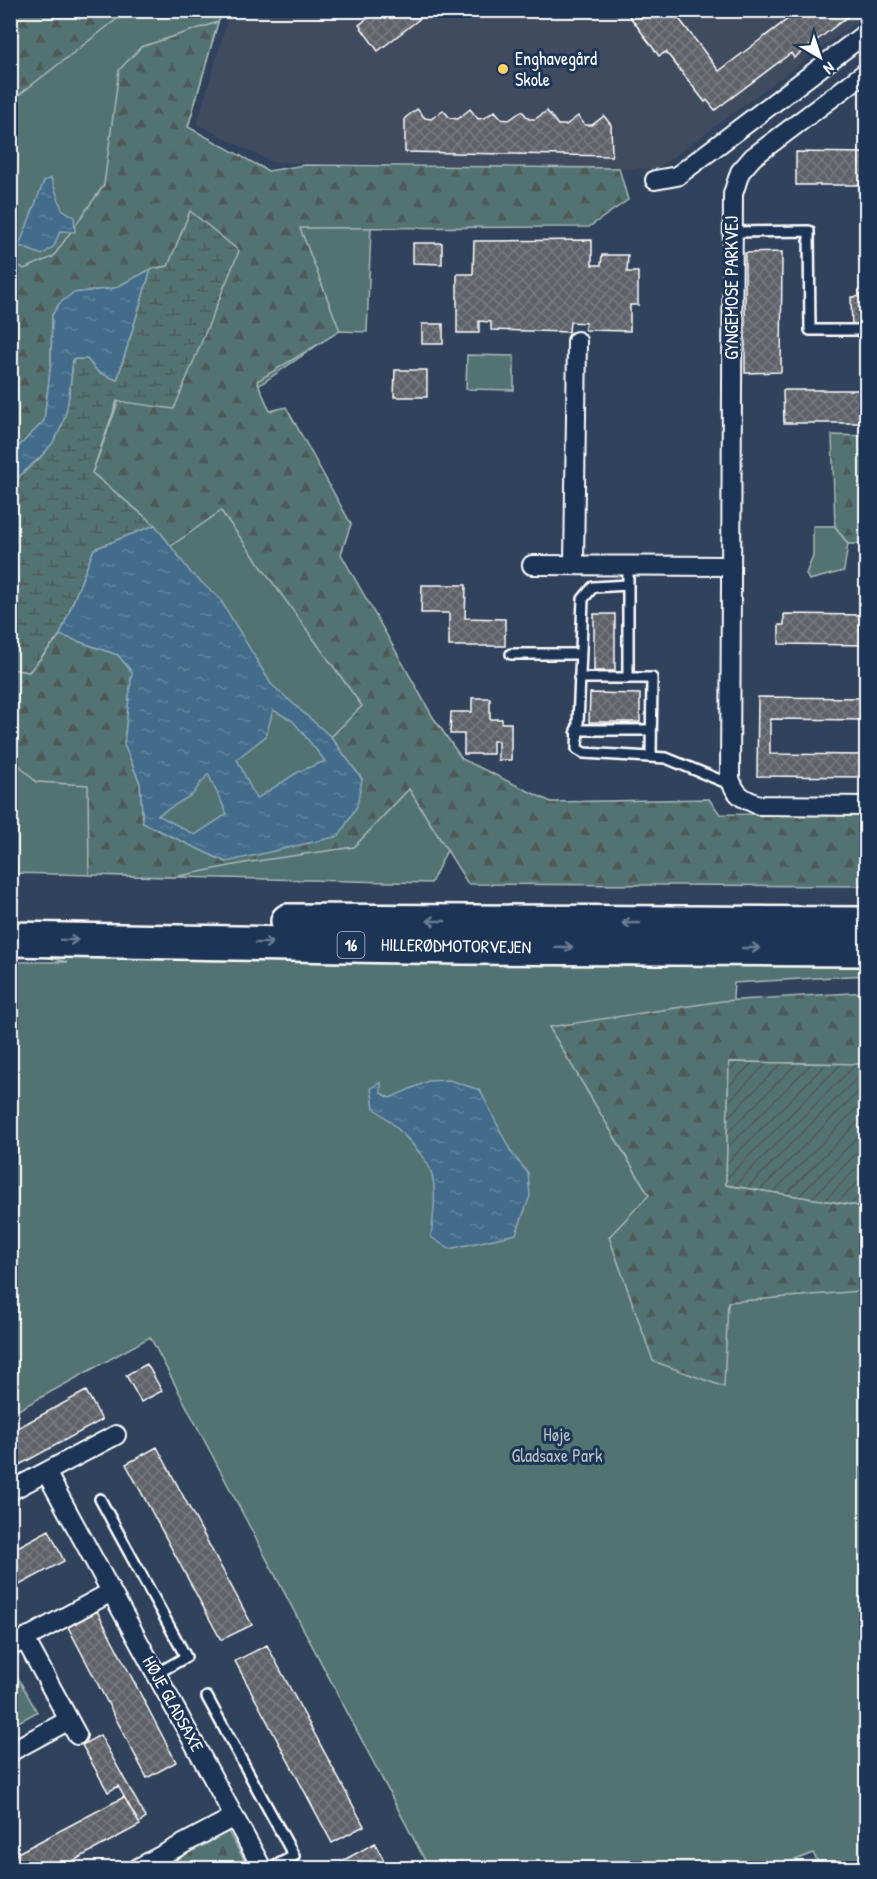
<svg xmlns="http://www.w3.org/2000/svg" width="877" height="1879" viewBox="0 0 877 1879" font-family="'Patrick Hand',sans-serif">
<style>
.built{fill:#3f4c60}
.green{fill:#527372;stroke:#a8b9b8;stroke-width:1.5}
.forest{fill:url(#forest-firs);stroke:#a8b9b8;stroke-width:1.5}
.wetland{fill:url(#wetland-marsh);stroke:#a8b9b8;stroke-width:1.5}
.garden{fill:url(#garden-furrows);stroke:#a8b9b8;stroke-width:1.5}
.water{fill:url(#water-ripples);stroke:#8ea7b9;stroke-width:1.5;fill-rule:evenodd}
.building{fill:url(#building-cross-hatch);stroke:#fff;stroke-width:1.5}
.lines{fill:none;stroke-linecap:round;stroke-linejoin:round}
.lane-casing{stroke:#fff;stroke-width:14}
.street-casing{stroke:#fff;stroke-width:22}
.highway-casing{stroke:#fff;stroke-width:38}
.lane{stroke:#1d3557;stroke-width:9}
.street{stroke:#1d3557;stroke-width:18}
.highway{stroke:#1d3557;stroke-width:33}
.oneway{stroke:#6c7c92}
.poi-dot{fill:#ffd166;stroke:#1d3557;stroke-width:2}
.labels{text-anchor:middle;stroke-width:6;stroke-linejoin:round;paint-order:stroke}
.shield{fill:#1d3557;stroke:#bbc2cd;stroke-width:1.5}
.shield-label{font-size:16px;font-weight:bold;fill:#fff}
.poi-label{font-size:18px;fill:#fff;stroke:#1d3557;text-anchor:start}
.street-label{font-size:18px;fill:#fff;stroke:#1d3557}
.park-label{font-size:18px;fill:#b1c0c0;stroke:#1d3557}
</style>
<defs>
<pattern id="forest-firs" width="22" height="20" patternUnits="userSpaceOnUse" patternTransform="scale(1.5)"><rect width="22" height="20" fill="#527372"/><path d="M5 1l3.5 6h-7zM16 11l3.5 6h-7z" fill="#4e5a59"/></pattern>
<pattern id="wetland-marsh" width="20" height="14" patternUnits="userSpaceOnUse" patternTransform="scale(1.5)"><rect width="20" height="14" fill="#527372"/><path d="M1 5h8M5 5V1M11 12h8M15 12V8" fill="none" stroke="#4e5a59"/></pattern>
<pattern id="garden-furrows" width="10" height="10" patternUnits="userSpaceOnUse" patternTransform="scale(1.5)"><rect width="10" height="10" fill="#527372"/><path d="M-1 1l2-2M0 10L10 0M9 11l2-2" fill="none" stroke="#4e5a59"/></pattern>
<pattern id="water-ripples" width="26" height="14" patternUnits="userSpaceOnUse" patternTransform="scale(1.5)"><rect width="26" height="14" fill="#436c8a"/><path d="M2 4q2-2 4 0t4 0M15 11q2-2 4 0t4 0" fill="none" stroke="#5f829c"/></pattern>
<pattern id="building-cross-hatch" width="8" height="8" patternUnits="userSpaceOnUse" patternTransform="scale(1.5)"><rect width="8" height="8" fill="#5f6269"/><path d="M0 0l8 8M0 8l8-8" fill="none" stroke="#777a80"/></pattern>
</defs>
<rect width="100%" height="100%" fill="#31425c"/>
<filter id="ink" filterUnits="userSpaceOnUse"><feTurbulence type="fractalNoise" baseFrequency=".0167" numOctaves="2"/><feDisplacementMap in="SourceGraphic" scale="12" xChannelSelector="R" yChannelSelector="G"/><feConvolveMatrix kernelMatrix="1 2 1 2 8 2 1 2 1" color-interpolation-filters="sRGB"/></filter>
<g filter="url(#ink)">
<path class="built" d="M230,11H866V15L657,169L272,162L197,124Z"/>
<path class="green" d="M11,11H225L218,22L188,127L268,171L441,167L371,228L367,332L338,331L251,391L381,734L451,842L431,883L11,873Z
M467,355L514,356V390L466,389Z
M813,526H835L848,544L844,571L809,580L806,574L813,556Z
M42,956L866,959V975L734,983L729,1062L726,1185L866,1207V1868H821L813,1853L775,1868H429L150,1337L11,1414V962H67Z
M13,1669L37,1712L11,1726L10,1670Z"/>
<path class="forest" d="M11,10L68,11L79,19L86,11H138L121,16L11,101Z
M218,22L188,127L268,171L304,165L619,168L628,200L589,227L300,228L340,331L257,381L270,411L286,407L351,524L341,554L433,717L462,759L551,802L709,799L720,814L866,815V886L468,884L409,789L354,847L250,862L174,877L89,875L88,785L36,782L11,757V669L29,672L60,635L118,655L132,672L124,744L140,783L143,823L226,862L362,779L331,737L362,706L221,511L171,546L155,525L92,473L168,267L151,269L115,288L73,293L52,315L51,363L44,421L11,454L10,259L24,269L53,257L104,185L119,70L141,47Z
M832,435L866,436V544H848L835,526Z
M866,992V1064L729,1062L726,1185L866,1207V1293L860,1291L728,1302L724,1387L653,1361L609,1237L649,1195L549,1027L722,1001Z
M226,1828L249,1868H149Z"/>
<path class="wetland" d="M190,211L239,251L174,409L117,401L92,473L155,525L94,549L60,635L29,672L11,669L10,487C20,472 35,465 46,451C68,425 70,391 73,359H87L98,372L117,380L151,269L168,266Z"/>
<path class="garden" d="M729,1062L866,1064V1207L726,1185Z"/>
<path class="water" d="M51,178L62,209L74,217L75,232L60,231L54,246L42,255L19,246L44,181Z
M151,269L117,380L98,372L87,359H73C69,392 70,425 46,451C35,464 20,472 11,487V454L44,421L51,363L52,315L59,304L73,293L115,288Z
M155,525L191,573L220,599L271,684L331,737L362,779L357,806L339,836L226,862L143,823L140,783L124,744L132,672L118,655L60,635L94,549ZM273,710L293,721L325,761L298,772L256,799L237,759L266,736ZM208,774L227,814L195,835L158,815L192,795Z
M449,1080L480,1090L511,1152L528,1173L530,1196L516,1234L449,1249L431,1237C433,1217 437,1195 432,1175C428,1156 390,1120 374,1108L371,1088L381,1082V1093L390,1098L428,1081Z"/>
<path class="building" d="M378,10H431L378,51L359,25Z
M625,10H684L677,16L719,71L793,15L790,10H802L805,14L809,10H856L794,58L791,53L715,110L707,100L705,102L666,52L659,56Z
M417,109L425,118L431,119L443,110L450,118L458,119L470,109L478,119L484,118L495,111L502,119L509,120L522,111L529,119H535L547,111L558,125H566L578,116L585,125H592L604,116L611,125L612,156L405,152V118Z
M796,152L866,153V185H796Z
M592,240V265H601L602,255H628L627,272H638V305H630V331L585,330L586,323L570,322L569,332L491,330V322L479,321V333H457V274H473L474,241Z
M413,243H442V264L413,263Z
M782,252L781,372L745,373V253Z
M866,296V327L852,328L851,297Z
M422,324H443V344H422Z
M395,370H427V397H394Z
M783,390H866V423H784Z
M422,585H466L465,618L505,619V646H449V613H421Z
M594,614H615V671H594Z
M784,614L866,615V645L779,644V625H784Z
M590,693L640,694V722H589Z
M758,697L866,698V720L770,719V754L866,755V777L757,776Z
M472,698H490V719H502V723H511V760H498V741H493V754H464V734H450L451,712H472Z
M147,1364L162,1391L141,1402L126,1375Z
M86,1391L102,1420L10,1470V1432Z
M157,1447L252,1625L221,1640L126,1464Z
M49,1530L64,1561L10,1590V1551Z
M97,1611L176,1762L147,1778L68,1627Z
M267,1645L364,1826L332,1843L235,1661Z
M100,1735L146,1818L139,1823L118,1786L108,1792L82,1745Z
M124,1797L140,1825L60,1868H10V1857Z
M375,1843L388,1868H346L342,1861Z"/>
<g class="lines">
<defs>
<path id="lane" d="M733,232L809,231L810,330H866
M628,565V678
M628,585L593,587L583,599L577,749L584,753L666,758L732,785
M511,654H580
M579,678H652L651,755
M576,730H651
M100,1499L186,1657L156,1674
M207,1697L294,1856L271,1868"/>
<path id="street" d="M866,72L753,157L740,172L733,194L730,778C735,795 743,799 759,805L866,806
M655,180L677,176L866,33
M574,564L577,341
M532,565L730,566
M46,1472L262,1868
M10,1491L116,1435
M25,1639L77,1735
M10,1647L111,1592
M10,1752L69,1720
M138,1868L234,1817"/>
<path id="highway" d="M288,921L866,924
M10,939L462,947L866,949"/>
</defs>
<use href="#lane" class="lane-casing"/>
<use href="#street" class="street-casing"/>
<use href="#highway" class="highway-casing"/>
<use href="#lane" class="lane"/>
<use href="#street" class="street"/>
<use href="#highway" class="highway"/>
</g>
<defs><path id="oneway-shaft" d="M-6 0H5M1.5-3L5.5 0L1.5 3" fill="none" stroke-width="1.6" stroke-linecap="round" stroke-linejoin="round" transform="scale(1.5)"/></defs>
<g class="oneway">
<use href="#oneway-shaft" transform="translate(436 921) rotate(-180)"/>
<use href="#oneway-shaft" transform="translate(631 923) rotate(-180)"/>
<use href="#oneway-shaft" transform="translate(69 940) rotate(1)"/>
<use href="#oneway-shaft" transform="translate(264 943) rotate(1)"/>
<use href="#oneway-shaft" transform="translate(564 947)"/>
<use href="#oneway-shaft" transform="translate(751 948)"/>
</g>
</g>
<circle class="poi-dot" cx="503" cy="69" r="6"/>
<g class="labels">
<rect class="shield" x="337.5" y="932" width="27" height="26" rx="4.5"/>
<g class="shield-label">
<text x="351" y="951">16</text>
</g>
<g class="poi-label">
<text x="515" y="65">Enghavegård<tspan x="515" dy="21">Skole</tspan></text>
</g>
<g class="street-label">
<text transform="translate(732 288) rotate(-90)" y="6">GYNGEMOSE PARKVEJ</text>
<text transform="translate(456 946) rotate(1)" y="6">HILLERØDMOTORVEJEN</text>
<text transform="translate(173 1704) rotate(61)" y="6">HØJE GLADSAXE</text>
</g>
<g class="park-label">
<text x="557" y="1441">Høje<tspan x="557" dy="21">Gladsaxe Park</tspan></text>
</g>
</g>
<rect width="877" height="1879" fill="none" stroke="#1d3557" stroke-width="36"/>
<rect x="18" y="18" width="841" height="1843" fill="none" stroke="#fff" stroke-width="2" filter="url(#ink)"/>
<g transform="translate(820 57) rotate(141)" stroke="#1d3557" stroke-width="4.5" paint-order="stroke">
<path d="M0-4.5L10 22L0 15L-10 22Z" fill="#ffffff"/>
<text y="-9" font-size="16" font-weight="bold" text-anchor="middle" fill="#ffffff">N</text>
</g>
</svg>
